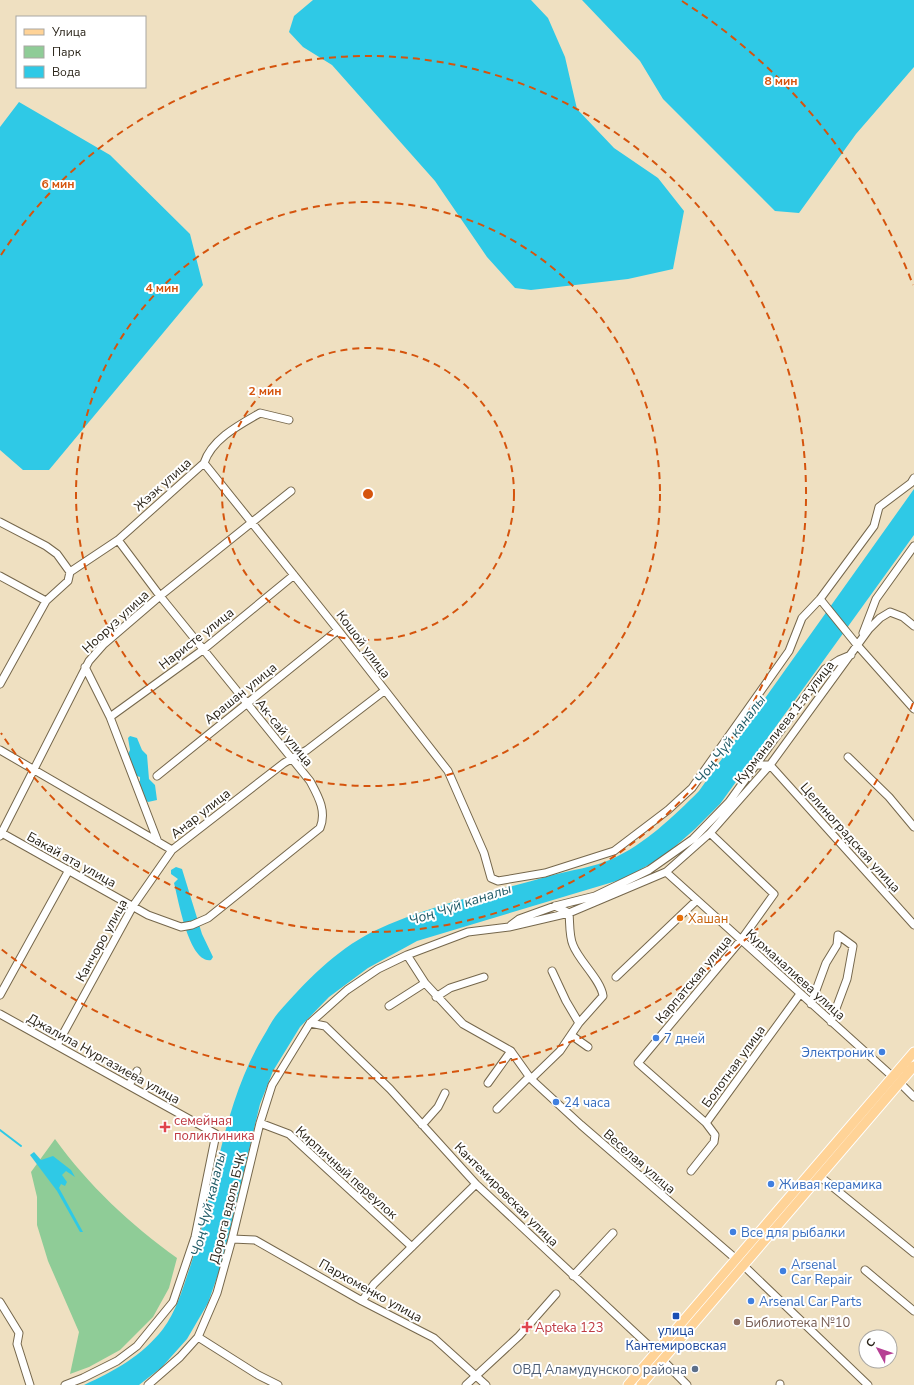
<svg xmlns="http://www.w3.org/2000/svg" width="914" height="1385" viewBox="0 0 914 1385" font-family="'Nunito Sans',sans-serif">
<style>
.green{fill:#8fcc97}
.water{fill:#2fc9e6}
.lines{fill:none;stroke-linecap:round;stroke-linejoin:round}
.stream{stroke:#2fc9e6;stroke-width:2}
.minor-casing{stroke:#75674c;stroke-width:9}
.major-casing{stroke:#fff;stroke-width:11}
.minor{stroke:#fff;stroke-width:7}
.major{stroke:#ffd397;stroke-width:9}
.ring{fill:none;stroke:#d5540d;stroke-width:2;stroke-dasharray:7 5}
.food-dot{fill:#e8710a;stroke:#fff;stroke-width:1.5}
.shop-dot{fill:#3f7fe0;stroke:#fff;stroke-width:1.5}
.health-dot{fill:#e0444e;stroke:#fff;stroke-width:1.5}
.transit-dot{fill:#1a4fb4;stroke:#fff;stroke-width:1.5}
.education-dot{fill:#8d6e63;stroke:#fff;stroke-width:1.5}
.service-dot{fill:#5c6f8a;stroke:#fff;stroke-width:1.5}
.labels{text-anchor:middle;stroke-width:4;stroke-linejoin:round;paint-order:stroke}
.street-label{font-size:13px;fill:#292318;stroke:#fff}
.food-label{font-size:13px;fill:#c56008;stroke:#fff;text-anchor:start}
.shop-label{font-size:13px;fill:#366cbe;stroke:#fff;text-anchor:start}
.health-label{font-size:13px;fill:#be3a42;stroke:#fff;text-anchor:start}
.education-label{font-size:13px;fill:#785e54;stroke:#fff;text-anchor:start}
.transit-label{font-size:13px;fill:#164399;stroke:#fff}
.service-label{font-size:13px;fill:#4e5e75;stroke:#fff;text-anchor:end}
.water-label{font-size:14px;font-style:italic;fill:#215c68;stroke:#fff}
.centre{fill:#d5540d;stroke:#fff;stroke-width:2}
.ring-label{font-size:12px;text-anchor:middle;font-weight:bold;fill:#d5540d;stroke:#fff;stroke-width:4;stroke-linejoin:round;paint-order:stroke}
</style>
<rect width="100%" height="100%" fill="#efe0c1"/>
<path class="green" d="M55,1139C88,1185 131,1225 177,1258L169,1288L153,1317L120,1350L89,1367L70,1374L79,1332L48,1261L37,1225V1197L31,1172Z"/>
<path class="water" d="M313,0H531L548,18L565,57L577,109L614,148L658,178L684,211L673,269L628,279L531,290L515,288L487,257L435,181L332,65L303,47L289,32L294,16Z
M582,0H914V67L856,134L799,213L775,211L663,99L640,61Z
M19,102L110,155L190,234L203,285L49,470H23L0,450V127Z
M914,489V535L720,804L695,829L663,857L623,879L417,941L368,968L329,997L300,1027L273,1071L260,1104L222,1263L208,1303L187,1339L162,1367L139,1385H84C114,1371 142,1356 163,1329C176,1311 182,1291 189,1270C216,1193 221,1107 263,1037C268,1029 272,1020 278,1013C305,982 335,951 372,932C429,905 493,892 553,875C572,870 594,867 612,859C645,844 673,817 699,791Z
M130,736L137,738L142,750L147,755L149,779L155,785L157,800L148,802L142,797L136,782L140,781V777L134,775L127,756L130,750L128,738Z
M176,867L182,869L202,934L213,957L211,960C189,964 178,898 174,883L178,879L171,874V870Z
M34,1152L41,1160L53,1156L71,1170L75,1177L66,1171L62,1175L67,1182L65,1186L61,1184L59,1188L83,1232H80L57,1191L30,1155Z"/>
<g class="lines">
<path class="stream" d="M0,1130L21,1146"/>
<defs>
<path id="minor" d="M204,463L338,630L448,771L484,853L491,878L498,881L545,873L614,851L668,810L692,788L789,651L802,618L820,599L874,526L879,507L911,483L914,478
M0,522L46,546L57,554L70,572
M0,576L46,601
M820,599L858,646L914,709
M863,633L876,599L914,546
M85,667L110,717L158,842
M0,684L46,601L68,581L70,572L118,540L204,463C212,439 239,425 260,413L289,420
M110,717L204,649L294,575
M0,750L172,850
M848,757L889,797L914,827
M755,765H770L914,925
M157,776L338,630
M0,832L148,915L181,927L192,925L208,918L320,828C327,811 318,796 310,781L160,596L118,540
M0,836L89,661L104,644L160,596L291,491
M666,872L893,1077
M511,925L519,919L555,906L595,896L649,870L693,839L729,802L825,669L839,660L851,655
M407,955L425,983L463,1024L511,1051L531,1079L581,1125L736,1259
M552,971L566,1001L579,1023
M616,977L697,900
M0,995L69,870
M436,997L450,988L484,977
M811,1004L826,963L837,945L838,935L853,946L847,979L831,1022
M389,1006L425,983
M0,1014L216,1134L195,1237L173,1302L137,1346L117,1361L83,1378L65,1385
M310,1023L325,1026L390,1089L476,1184L646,1343L687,1385
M571,1035L588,1047
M57,1045L133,906L172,850L284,763L307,750L384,691
M531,1079L560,1051L579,1023L603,996C601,980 579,961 573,945C569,936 570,923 569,913L555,906
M899,1082L914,1097
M488,1083L511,1051
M129,1085L137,1071
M497,1109L529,1077
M260,1123L289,1134L412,1247
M706,1123L638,1063L741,940L774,894L710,833
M422,1125L438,1107L445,1093
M812,1170L914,1253
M691,1171L714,1142L715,1135L706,1123L800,994
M232,1239L255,1240L362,1301L434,1338L486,1385
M743,1265L868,1385
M865,1270L914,1311
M573,1276L613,1233
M362,1301L374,1284L476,1184
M0,1302L19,1333L17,1344L30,1385
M198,1337L258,1375L278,1385
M780,1384V1385
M148,1385L180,1357L198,1337L217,1293L232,1239L260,1123L272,1085L310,1023L347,990L378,969L407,955L468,932L509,927L569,913L666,872L710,833L770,765L869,629L880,618L890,612L903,617L914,626
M466,1385L519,1336L556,1294"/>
<path id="major" d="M628,1385L914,1052
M641,1385L914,1066"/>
</defs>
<use href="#minor" class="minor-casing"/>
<use href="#major" class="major-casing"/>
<use href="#minor" class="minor"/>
<use href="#major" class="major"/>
</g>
<g class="ring">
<circle cx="368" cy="494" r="146"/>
<circle cx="368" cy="494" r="292"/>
<path d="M1 255A438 438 0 1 1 1 733"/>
<path d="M913 703A584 584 0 0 1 0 948M682 1A584 584 0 0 1 913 285"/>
</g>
<circle class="food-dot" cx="680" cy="918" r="4"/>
<g class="shop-dot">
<circle cx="656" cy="1038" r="4"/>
<circle cx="882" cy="1052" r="4"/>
<circle cx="556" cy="1102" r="4"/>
<circle cx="771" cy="1184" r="4"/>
<circle cx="733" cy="1232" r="4"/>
<circle cx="783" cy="1271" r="4"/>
<circle cx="751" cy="1301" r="4"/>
</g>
<g class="health-dot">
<path d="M163 1121h4v4h4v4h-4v4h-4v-4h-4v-4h4z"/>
<path d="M525 1321h4v4h4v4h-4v4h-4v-4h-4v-4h4z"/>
</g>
<rect class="transit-dot" x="672" y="1312" width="8" height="8" rx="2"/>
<circle class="education-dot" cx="737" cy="1322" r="4"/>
<circle class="service-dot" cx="695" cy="1369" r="4"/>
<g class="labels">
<g class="street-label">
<text transform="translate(162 484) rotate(-42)" y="5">Жээк улица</text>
<text transform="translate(115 621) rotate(-43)" y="5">Нооруз улица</text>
<text transform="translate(196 638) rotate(-38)" y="5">Наристе улица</text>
<text transform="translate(364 644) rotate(53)" y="5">Кошой улица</text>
<text transform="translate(240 693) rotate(-39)" y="5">Арашан улица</text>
<text transform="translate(784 722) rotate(-52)" y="5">Курманалиева 1-я улица</text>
<text transform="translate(285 732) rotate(51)" y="5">Ак-сай улица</text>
<text transform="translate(200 813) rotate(-38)" y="5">Анар улица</text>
<text transform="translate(851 837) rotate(48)" y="5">Целиноградская улица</text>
<text transform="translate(72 859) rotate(29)" y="5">Бакай ата улица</text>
<text transform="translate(101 940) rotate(-61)" y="5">Канчоро улица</text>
<text transform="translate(796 974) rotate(42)" y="5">Курманалиева улица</text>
<text transform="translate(693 979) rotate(-50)" y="5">Карпатская улица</text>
<text transform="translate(104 1058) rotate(29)" y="5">Джалила Нургазиева улица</text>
<text transform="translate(733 1066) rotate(-54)" y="5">Болотная улица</text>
<text transform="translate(640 1161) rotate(41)" y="5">Веселая улица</text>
<text transform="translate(347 1172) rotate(42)" y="5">Кирпичный переулок</text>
<text transform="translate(507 1194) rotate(45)" y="5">Кантемировская улица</text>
<text transform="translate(227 1208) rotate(-76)" y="5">Дорога вдоль БЧК</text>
<text transform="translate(371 1290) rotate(29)" y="5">Пархоменко улица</text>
</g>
<g class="food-label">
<text x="688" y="923">Хашан</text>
</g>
<g class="shop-label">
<text x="664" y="1043">7 дней</text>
<text x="874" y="1057" text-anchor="end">Электроник</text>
<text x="564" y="1107">24 часа</text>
<text x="779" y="1189">Живая керамика</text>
<text x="741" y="1237">Все для рыбалки</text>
<text x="791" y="1269">Arsenal<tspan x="791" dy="15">Car Repair</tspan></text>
<text x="759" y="1306">Arsenal Car Parts</text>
</g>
<g class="health-label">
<text x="174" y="1125">семейная<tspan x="174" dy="15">поликлиника</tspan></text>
<text x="535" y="1332">Apteka 123</text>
</g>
<g class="education-label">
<text x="745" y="1327">Библиотека №10</text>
</g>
<g class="transit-label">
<text x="676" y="1335">улица<tspan x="676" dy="15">Кантемировская</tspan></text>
</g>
<g class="service-label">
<text x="687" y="1374">ОВД Аламудунского района</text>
</g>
<g class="water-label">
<text transform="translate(730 739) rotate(-53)" y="5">Чоң Чүй каналы</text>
<text transform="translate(460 904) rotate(-18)" y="5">Чоң Чүй каналы</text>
<text transform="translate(208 1204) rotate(-76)" y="5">Чоң Чүй каналы</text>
</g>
</g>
<circle cx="368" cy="494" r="6" class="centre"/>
<g class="ring-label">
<text x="781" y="85">8 мин</text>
<text x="58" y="188">6 мин</text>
<text x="162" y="292">4 мин</text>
<text x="265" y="395">2 мин</text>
</g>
<rect x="16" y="16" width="130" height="72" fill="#ffffff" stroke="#a9a7a3"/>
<rect x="24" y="29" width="20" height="6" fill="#ffd397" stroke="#a9a7a3"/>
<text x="52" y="36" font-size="12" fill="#292318">Улица</text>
<rect x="24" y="46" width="20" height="12" fill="#8fcc97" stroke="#a9a7a3"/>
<text x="52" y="56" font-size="12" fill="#292318">Парк</text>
<rect x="24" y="66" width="20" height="12" fill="#2fc9e6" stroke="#a9a7a3"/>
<text x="52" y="76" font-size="12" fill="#292318">Вода</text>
<g transform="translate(878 1349) rotate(310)"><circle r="19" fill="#ffffff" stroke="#a9a7a3"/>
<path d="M0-3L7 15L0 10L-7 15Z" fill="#b63f94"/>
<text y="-6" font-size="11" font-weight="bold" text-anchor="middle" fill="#292318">С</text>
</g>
</svg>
